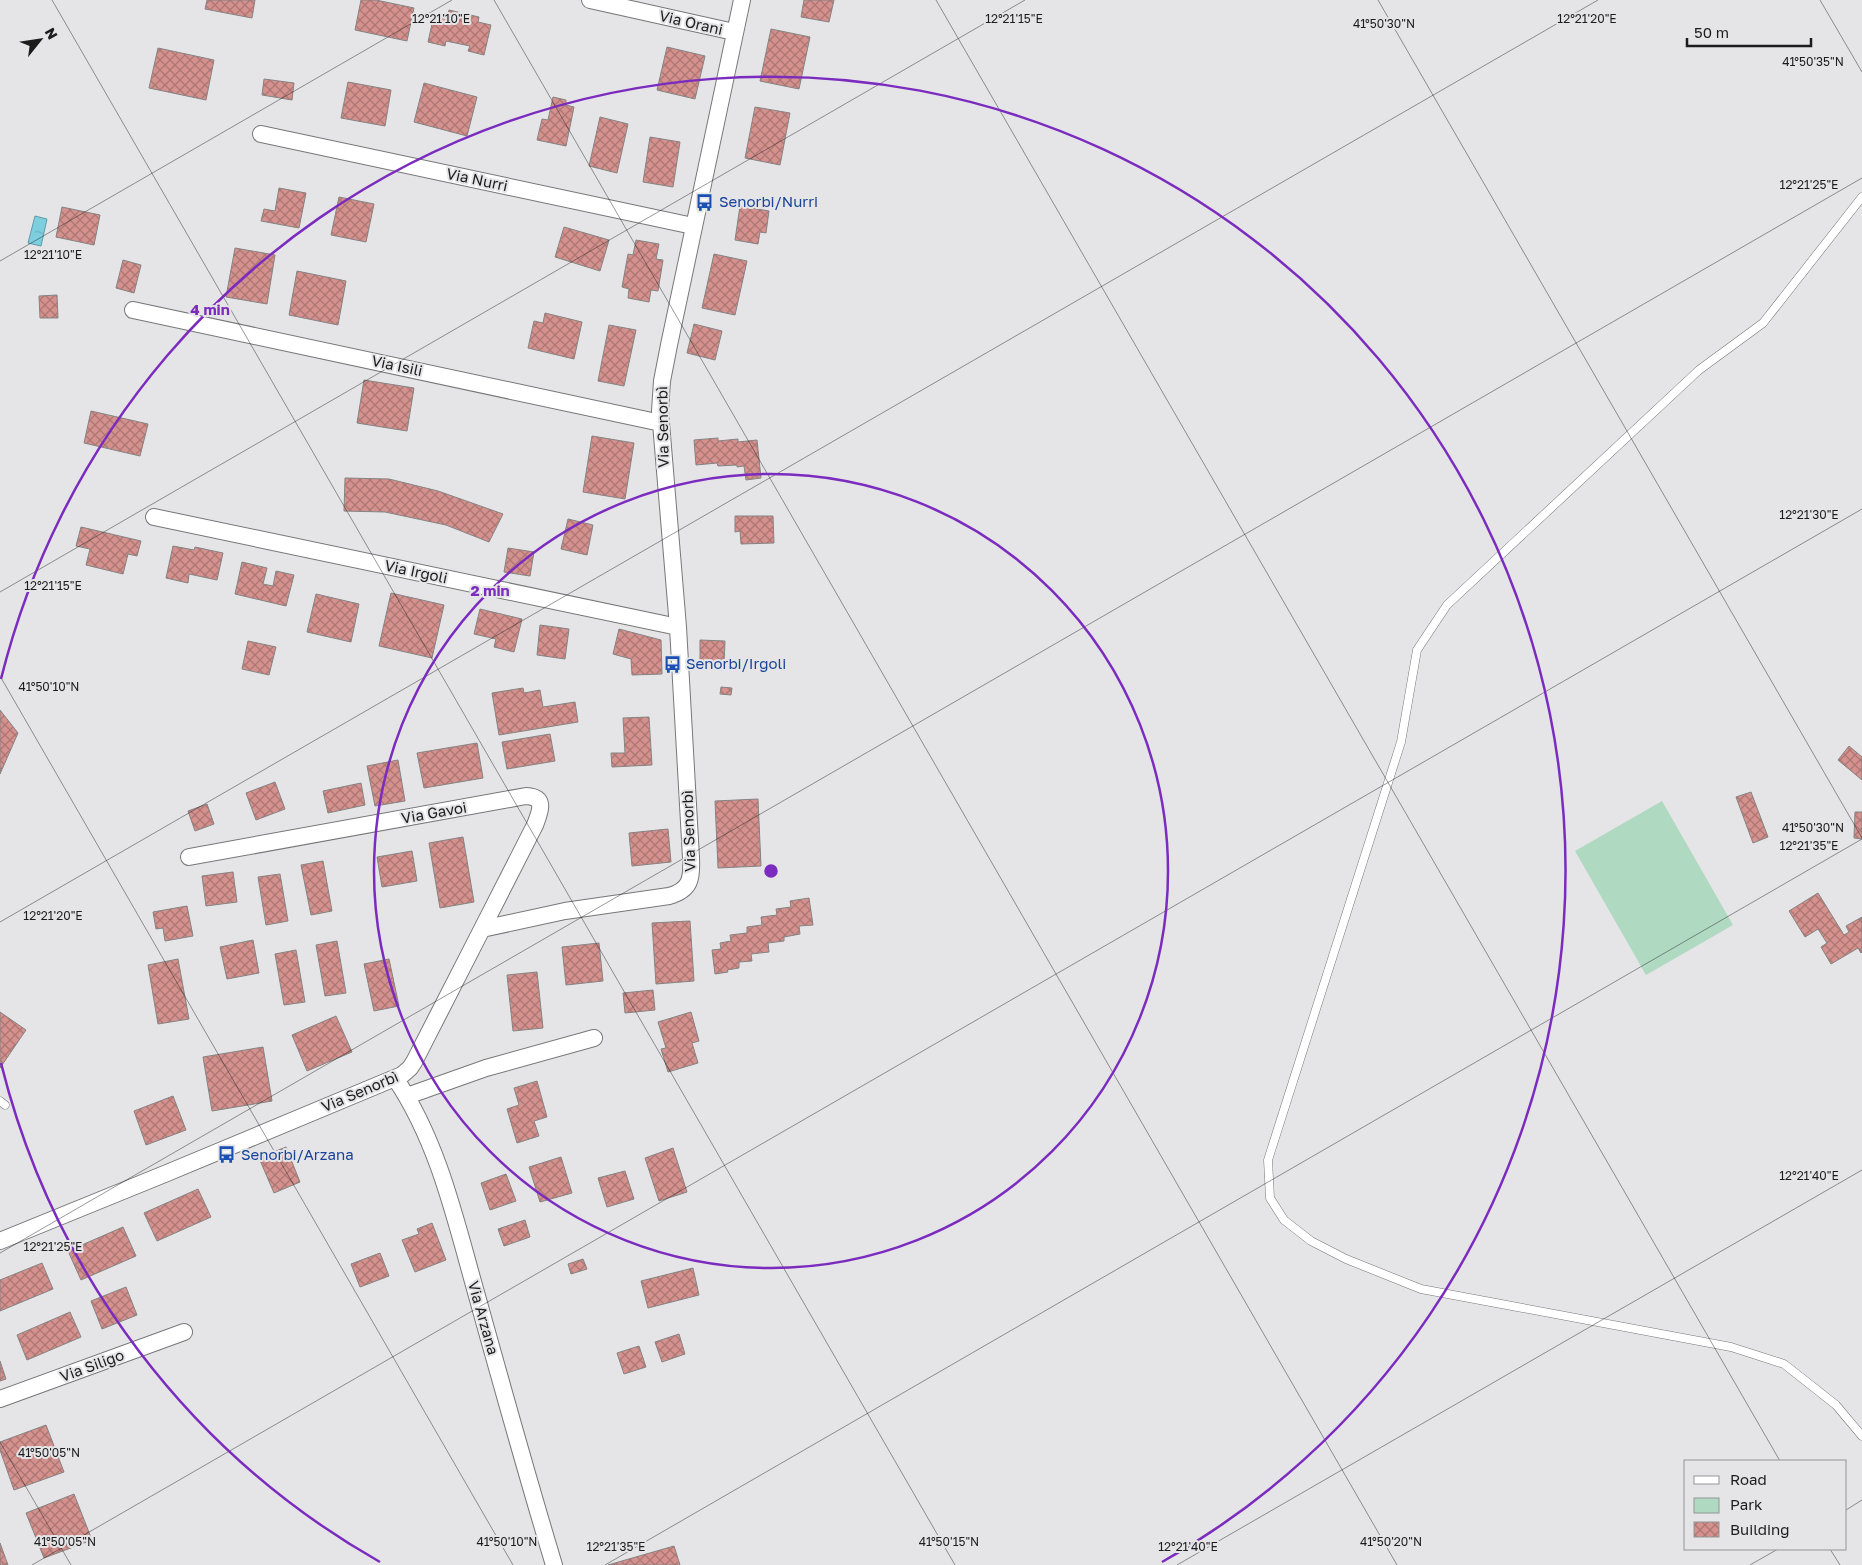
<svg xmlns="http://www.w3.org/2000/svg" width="1862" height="1565" viewBox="0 0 1862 1565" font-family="'Golos Text',sans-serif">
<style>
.green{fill:#b0d9c2}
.water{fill:url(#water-ripples);stroke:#6099a5}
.building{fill:url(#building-cross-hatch);stroke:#858383}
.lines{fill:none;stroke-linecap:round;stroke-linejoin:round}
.service-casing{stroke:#767778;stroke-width:9}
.minor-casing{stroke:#767778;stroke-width:18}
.service{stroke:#fff;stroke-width:8}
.minor{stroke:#fff;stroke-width:16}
.ticks{fill:none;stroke:#1c1c1d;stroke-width:1;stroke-opacity:0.45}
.ring{fill:none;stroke:#7b2cbf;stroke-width:2.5}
.labels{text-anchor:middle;stroke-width:4;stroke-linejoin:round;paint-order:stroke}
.street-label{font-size:15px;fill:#1c1c1d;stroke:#e5e5e7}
.transit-label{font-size:15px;fill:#164399;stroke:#e5e5e7;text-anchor:start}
.ticks-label{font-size:12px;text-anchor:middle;fill:#1c1c1d;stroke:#e5e5e7;stroke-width:4;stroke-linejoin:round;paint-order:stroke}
.centre{fill:#7b2cbf;stroke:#e5e5e7;stroke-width:2.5}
.ring-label{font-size:15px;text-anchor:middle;font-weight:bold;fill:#7b2cbf;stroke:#e5e5e7;stroke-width:4;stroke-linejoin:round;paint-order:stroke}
</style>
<defs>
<pattern id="water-ripples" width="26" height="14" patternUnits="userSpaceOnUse" patternTransform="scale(1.25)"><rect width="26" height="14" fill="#7dcfdf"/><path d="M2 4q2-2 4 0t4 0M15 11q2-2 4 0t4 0" fill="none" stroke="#6bb1bf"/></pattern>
<pattern id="building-cross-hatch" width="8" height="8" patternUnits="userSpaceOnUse" patternTransform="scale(1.25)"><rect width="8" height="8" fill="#d5918e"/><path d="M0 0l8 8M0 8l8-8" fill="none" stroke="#ac7673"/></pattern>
</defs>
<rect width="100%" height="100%" fill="#e5e5e7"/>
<path class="green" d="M1662,801L1733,925L1646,975L1575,851Z"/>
<path class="water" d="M35,216L47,219L41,246L28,243Z"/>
<path class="building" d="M207,0H255L252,18L205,9Z
M361,0H376L414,8L407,41L355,30Z
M804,0H834L829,22L801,17Z
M449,10L479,17L478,22L491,25L484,55L468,51L470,46L446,41L445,46L428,42L434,15L447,18Z
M771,29L810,37L799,89L760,81Z
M667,47L705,56L695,99L657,90Z
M158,48L214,60L206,100L149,88Z
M264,79L294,83L292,100L262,95Z
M348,82L391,90L385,126L341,118Z
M424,83L477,97L467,136L414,122Z
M553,97L566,100V105L574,107L566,146L537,140L542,119L548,120Z
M755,107L790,113L780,165L745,158Z
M600,117L628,124L617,173L589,166Z
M650,137L680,142L673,187L643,182Z
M279,188L306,193L299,228L261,221L264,209L275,211Z
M339,197L374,204L366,242L331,235Z
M740,206L769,211L766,233L760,232L758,244L735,240Z
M62,207L100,215L94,245L56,237Z
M564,227L609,240L600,271L555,257Z
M636,240L659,244L656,259L663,260L658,291L651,290L649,302L628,298L629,289L622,287L628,254L633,255Z
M235,248L275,255L267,304L226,297Z
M714,254L747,261L735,315L702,308Z
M123,260L141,265L134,293L116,288Z
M297,271L346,281L338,325L289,315Z
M57,295L58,318H40L39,296Z
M545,313L582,322L574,359L528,348L534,321L543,323Z
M694,324L722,331L715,360L687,353Z
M609,325L636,330L624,386L598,381Z
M364,380L414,388L407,431L357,423Z
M91,411L148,424L140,456L84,443Z
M592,436L634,443L625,499L583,492Z
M718,438V441L738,439V442L757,440L761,478L746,480L744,466L737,467V465L718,466L717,463L696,465L694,440Z
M345,478L389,479L438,491L503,514L489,542L446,525L385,512L344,511Z
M735,516H773L774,543L741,544L740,531L735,532Z
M568,519L593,525L587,555L561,549Z
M81,527L141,541L137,556L128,554L123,574L86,565L90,549L76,546Z
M173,546L194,550L195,547L223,553L217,580L189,574L188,583L166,578Z
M508,548L534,552L530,576L504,572Z
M242,562L267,568L263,584L273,586L276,571L294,575L286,606L235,594Z
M391,593L444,605L432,658L379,646Z
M316,594L359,604L351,642L307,632Z
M480,609L522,619L514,652L494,647L496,639L474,634Z
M540,625L569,629L565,659L537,655Z
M619,629L661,640L662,674L632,675L631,659L613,654Z
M700,640L725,641L724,664L700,663Z
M248,641L276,647L269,675L242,669Z
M721,687L732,688L731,695L720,694Z
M523,688L524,693L540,690L543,707L575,702L578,722L499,735L492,693Z
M0,710L18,733L0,774Z
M649,717L652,765L612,767L611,753H625L623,718Z
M550,734L555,761L507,769L502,742Z
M477,743L483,778L424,788L417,753Z
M1849,746L1862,757V780L1838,760Z
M398,760L405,801L375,806L367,766Z
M275,782L285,809L256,820L246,793Z
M361,783L365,805L328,813L323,791Z
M1751,792L1768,837L1753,843L1736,797Z
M758,799L761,866L718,868L715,801Z
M207,804L214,824L195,831L188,811Z
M1855,812H1862V839L1854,838Z
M668,829L671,862L632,866L629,833Z
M463,837L474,902L440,908L429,843Z
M412,851L417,881L382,887L377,857Z
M323,861L332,911L311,915L301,865Z
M233,872L237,902L206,906L202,876Z
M280,874L288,921L266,925L258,877Z
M1818,893L1844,935L1849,932L1846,926L1862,917V952L1861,953L1858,948L1831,964L1821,947L1827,943L1818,929L1805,937L1789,911Z
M809,898L813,925L799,926L800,934L784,937V941L768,943L769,952L751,954L752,961L739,962V968L727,970L728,972L715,974L712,950L721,949L720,943L731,941L730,935L747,933V927L762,925L761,917L777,915L776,909L791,907L790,901Z
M187,906L193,936L165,941L163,928L156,929L153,912Z
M690,921L694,981L656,984L652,923Z
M253,940L259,973L227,979L220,947Z
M337,941L346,993L325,996L316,945Z
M599,943L603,981L566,985L562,947Z
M296,950L305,1002L284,1005L275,954Z
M178,959L189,1019L158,1024L148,965Z
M389,959L399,1006L374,1011L364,964Z
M537,972L543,1028L513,1031L507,975Z
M653,990L655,1010L625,1013L623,993Z
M0,1012L26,1030L0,1068Z
M691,1012L699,1041L692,1043L698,1063L668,1072L661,1049L666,1048L658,1022Z
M336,1016L352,1052L307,1071L292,1035Z
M263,1047L272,1101L212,1111L203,1057Z
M537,1081L547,1117L534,1121L539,1136L517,1143L507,1109L519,1105L514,1088Z
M173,1096L186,1130L146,1145L134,1111Z
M286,1147L300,1182L274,1193L259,1158Z
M673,1148L687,1192L659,1201L645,1158Z
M561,1157L572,1193L540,1202L529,1167Z
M625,1171L634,1199L607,1207L598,1178Z
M506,1174L516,1201L490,1210L481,1183Z
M198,1189L211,1217L157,1241L144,1213Z
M525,1220L530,1237L504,1246L498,1229Z
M432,1223L446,1260L415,1272L402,1240L419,1234L417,1229Z
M123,1227L136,1256L81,1280L68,1251Z
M380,1253L389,1276L360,1287L351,1264Z
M583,1259L587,1269L571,1274L568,1264Z
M42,1263L53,1289L0,1311V1280Z
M693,1268L699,1295L648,1308L641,1281Z
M126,1287L137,1315L102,1329L91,1301Z
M70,1312L81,1337L27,1360L17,1335Z
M679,1334L685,1354L662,1362L655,1342Z
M639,1346L646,1367L624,1374L617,1353Z
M0,1361L6,1379L0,1381Z
M46,1425L64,1472L14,1490L0,1450V1442Z
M74,1494L92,1540L44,1558L26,1513Z
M0,1543L8,1565H0Z
M674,1546L680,1565H608Z"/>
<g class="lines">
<defs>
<path id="service" d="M1862,197L1763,323L1699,370L1447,605L1417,650L1401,742L1268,1160L1270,1198L1284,1220L1311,1241L1346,1259L1421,1289L1731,1347L1784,1364L1836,1405L1862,1436
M0,1101L5,1105"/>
<path id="minor" d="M590,0L734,32
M261,134L693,226
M133,310L661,423
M154,517L678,627
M189,857L526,796C547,797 540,812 535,825L482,929
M395,1078C439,1143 456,1222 477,1296C502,1386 527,1476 554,1565
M407,1096L486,1068L594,1038
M0,1241L167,1173L402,1075L410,1068L414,1062L482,929L565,911L669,896C691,890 692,878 691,858L678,627L660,411L662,381L669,345L742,0
M0,1399L184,1332"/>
</defs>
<use href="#service" class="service-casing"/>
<use href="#minor" class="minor-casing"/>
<use href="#service" class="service"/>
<use href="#minor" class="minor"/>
</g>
<path class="ticks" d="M52,0L955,1565M494,0L1397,1565M936,0L1780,1461M1378,0L1862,838M1820,0L1862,72M0,261L452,0M0,592L1025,0M0,676L513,1565M0,922L1598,0M0,1253L1862,178M0,1442L71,1565M1846,1510L1862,1500M1830,1549L1840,1565M32,1565L1862,509M605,1565L1862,839M1177,1565L1862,1170M1750,1565L1778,1549"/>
<g class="ring">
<circle cx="771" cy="871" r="397"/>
<path d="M380 1562A794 794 0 0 1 1 1063M1 679A794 794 0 1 1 1162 1562"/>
</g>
<defs>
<symbol id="bus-bare" viewBox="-9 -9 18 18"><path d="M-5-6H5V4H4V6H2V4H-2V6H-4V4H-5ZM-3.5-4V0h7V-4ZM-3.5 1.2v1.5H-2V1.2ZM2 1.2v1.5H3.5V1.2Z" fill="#1a4fb4" stroke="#e5e5e7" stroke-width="2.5" paint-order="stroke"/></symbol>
</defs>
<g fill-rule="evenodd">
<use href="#bus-bare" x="692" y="190" width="25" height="25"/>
<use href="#bus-bare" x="660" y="652" width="25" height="25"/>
<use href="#bus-bare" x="214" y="1142" width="25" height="25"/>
</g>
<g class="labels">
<g class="street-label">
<text transform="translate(691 23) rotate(13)" y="5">Via Orani</text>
<text transform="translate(477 180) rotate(12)" y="5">Via Nurri</text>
<text transform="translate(397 366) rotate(12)" y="5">Via Isili</text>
<text transform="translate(663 427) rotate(-91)" y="5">Via Senorbì</text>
<text transform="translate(416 572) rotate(12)" y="5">Via Irgoli</text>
<text transform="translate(434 813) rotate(-10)" y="5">Via Gavoi</text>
<text transform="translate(689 831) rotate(-92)" y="5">Via Senorbì</text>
<text transform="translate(360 1092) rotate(-23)" y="5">Via Senorbì</text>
<text transform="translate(483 1318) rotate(74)" y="5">Via Arzana</text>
<text transform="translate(92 1366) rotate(-20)" y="5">Via Siligo</text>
</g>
<g class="transit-label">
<text x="719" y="207">Senorbi/Nurri</text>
<text x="686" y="669">Senorbi/Irgoli</text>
<text x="241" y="1160">Senorbi/Arzana</text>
</g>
</g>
<g class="ticks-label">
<text x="441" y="23">12°21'10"E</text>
<text x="1014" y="23">12°21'15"E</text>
<text x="1587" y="23">12°21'20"E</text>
<text x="1384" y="28">41°50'30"N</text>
<text x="1813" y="66">41°50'35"N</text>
<text x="1809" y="189">12°21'25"E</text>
<text x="53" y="259">12°21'10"E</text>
<text x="1809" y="519">12°21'30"E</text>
<text x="53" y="590">12°21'15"E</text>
<text x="49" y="691">41°50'10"N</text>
<text x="1813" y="832">41°50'30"N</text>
<text x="1809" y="850">12°21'35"E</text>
<text x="53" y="920">12°21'20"E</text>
<text x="1809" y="1180">12°21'40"E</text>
<text x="53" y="1251">12°21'25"E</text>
<text x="49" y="1457">41°50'05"N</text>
<text x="65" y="1546">41°50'05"N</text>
<text x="507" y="1546">41°50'10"N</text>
<text x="949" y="1546">41°50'15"N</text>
<text x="1391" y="1546">41°50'20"N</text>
<text x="616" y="1551">12°21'35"E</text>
<text x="1188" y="1551">12°21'40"E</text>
</g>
<circle cx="771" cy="871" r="8" class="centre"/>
<g class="ring-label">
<text x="210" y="315">4 min</text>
<text x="490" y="596">2 min</text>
</g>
<rect x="1684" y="1460" width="162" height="90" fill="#e5e5e7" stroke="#959596"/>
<rect x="1694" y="1476" width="25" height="8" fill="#ffffff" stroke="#959596"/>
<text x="1730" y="1485" font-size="15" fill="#1c1c1d">Road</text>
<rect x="1694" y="1498" width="25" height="15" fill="#b0d9c2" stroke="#959596"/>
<text x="1730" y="1510" font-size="15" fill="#1c1c1d">Park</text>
<rect x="1694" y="1522" width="25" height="15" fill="url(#building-cross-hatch)" stroke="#959596"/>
<text x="1730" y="1535" font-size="15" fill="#1c1c1d">Building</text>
<g transform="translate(40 40) rotate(60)" stroke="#e5e5e7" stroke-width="4" paint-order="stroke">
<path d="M0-4L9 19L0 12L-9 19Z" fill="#1c1c1d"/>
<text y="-8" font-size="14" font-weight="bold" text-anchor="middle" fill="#1c1c1d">N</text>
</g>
<path d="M1687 38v8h124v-8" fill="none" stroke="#1c1c1d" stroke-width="2.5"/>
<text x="1694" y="38" font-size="15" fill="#1c1c1d" stroke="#e5e5e7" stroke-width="4" paint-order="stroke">50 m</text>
</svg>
